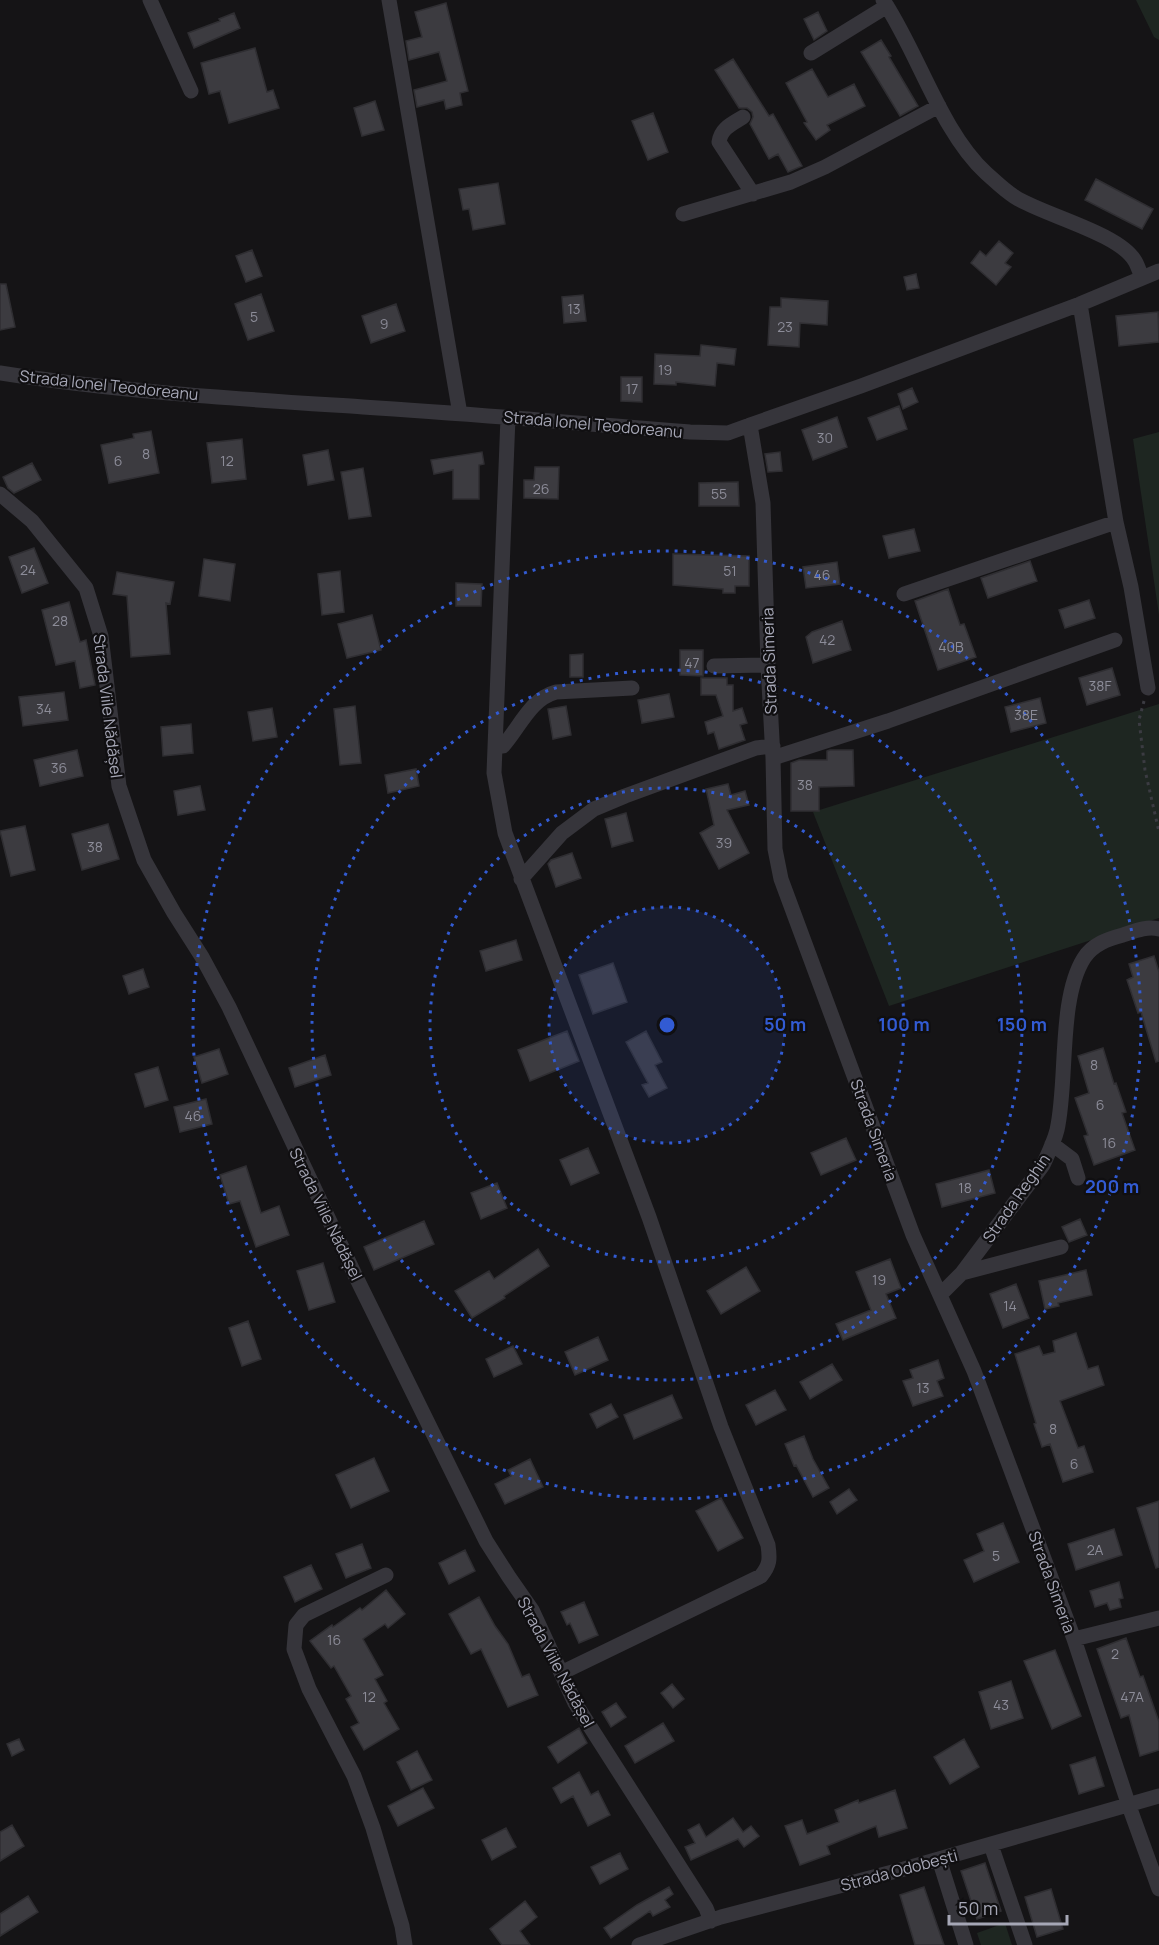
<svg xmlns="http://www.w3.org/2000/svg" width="1159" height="1945" viewBox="0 0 1159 1945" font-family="Manrope,sans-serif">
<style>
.green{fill:#1e2621}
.building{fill:#3c3b40;stroke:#2f2e32;stroke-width:1.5}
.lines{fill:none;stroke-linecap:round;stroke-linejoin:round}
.path{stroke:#3b3b42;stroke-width:3;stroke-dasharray:3 4.5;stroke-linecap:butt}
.minor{stroke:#36353b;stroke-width:15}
.ring{fill:none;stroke:#325bd3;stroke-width:3;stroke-dasharray:3 6}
.labels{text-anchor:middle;stroke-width:4.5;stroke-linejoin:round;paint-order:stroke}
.number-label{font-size:14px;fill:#8c8c98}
.street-label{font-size:16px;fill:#a6a7b6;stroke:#100f11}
.centre{fill:#325bd3;stroke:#100f11;stroke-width:3}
.ring-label{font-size:18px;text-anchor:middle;font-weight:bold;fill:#325bd3;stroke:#100f11;stroke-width:4.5;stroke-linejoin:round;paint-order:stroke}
</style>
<rect width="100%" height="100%" fill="#151416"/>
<path class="green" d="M1136,0H1159V40L1154,37Z
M1159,432V615L1133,439Z
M1159,704V918L889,1006L813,812Z
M1005,1923L1012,1945H981L977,1933Z"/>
<path class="building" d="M446,3L468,91L460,93L462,105L446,109L444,100L417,107L414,90L447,81L439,52L409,60L406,41L422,37L415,12Z
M818,12L827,31L814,40L804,19Z
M234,13L240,28L194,48L188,33L220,21L219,19Z
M881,40L891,56L889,57L918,106L900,116L861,52Z
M255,48L267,92L273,90L279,108L229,123L220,91L209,94L201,63Z
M733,59L769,116L773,114L802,166L788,172L778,154L769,159L750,124L753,117L752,112L747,108H739L715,70Z
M812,69L828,97L854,84L865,106L827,125L830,130L816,140L804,123L807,122L786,83Z
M375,101L384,130L362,136L354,108Z
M653,113L668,152L648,160L632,121Z
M1096,179L1153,209L1142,229L1085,200Z
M498,183L505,224L473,230L469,209L463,210L459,189Z
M999,241L1013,253L1005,263L1011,267L996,285L971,263L980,251L986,256Z
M252,250L262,276L246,282L236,256Z
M916,274L919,288L907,290L904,277Z
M0,284H6L15,327L0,330Z
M261,294L274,331L248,340L235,304Z
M583,295L586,321L564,323L562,297Z
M781,298L828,301L827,325L800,323L799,347L768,345L770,307H781Z
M396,304L405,331L371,343L362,316Z
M1158,312L1159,342L1119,346L1116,316Z
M701,345L736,349L734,365L717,363L715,386L676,382V385L654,384L655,354L700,356Z
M621,377H642V402L621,401Z
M912,388L918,402L903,409L898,394Z
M899,406L907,429L877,440L868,418Z
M837,417L847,447L813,460L802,430Z
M151,431L159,473L109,483L101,445L134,438L133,434Z
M242,439L246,479L212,483L207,443Z
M328,450L334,480L308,485L303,455Z
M482,452L484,464L479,465V499H453V470L434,474L431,460Z
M780,452L782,471L768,472L765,454Z
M32,463L41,480L14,493L8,488L3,477Z
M535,467H559L558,499L524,498V480H534Z
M363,468L371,516L349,519L341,472Z
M738,482L739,506H699V483Z
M914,529L920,551L889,558L883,536Z
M34,548L48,583L22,593L9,557Z
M673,554L749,556V586H735V593H723V589L673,585Z
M204,559L235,564L230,601L199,596Z
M1030,561L1037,581L988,598L981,578Z
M837,562L840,584L806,588L803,567Z
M340,571L344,612L322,615L318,574Z
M117,572L174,582L170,604L166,603L170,654L131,657L127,596L113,594Z
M456,583L482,584L481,606H456Z
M948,589L960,625L964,624L976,657L938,670L915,601Z
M1089,600L1095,618L1065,628L1059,610Z
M69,602L80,642L86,640L95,685L80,688L75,661L56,665L42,610Z
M372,615L381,650L347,658L338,624Z
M842,621L851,650L813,663L806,637L812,632Z
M680,650H703V676L680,675Z
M583,654V677H570V655Z
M1112,668L1120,695L1087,705L1079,678Z
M701,678H727V685H733V711L742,708L747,723L740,725L745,740L719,749L714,732L708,734L705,722L723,716L716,695H701Z
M64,692L68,720L23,726L19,697Z
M669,694L674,717L642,723L638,700Z
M1040,698L1046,723L1011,732L1005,707Z
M355,706L361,763L340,765L334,709Z
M566,706L571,735L553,739L548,709Z
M272,708L277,737L253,741L248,712Z
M191,724L193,753L163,756L161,727Z
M77,750L83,776L40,786L34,760Z
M830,750H853L854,786L819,787V811H791V763L799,760H827V751Z
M416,769L419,786L388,793L385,775Z
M728,784L731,795L745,791L749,805L727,810L749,853L719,869L700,833L714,825L706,789Z
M200,786L205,810L178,815L174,791Z
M626,813L633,841L612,847L605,819Z
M108,824L119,859L82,870L72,834Z
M25,826L35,870L11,876L0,831Z
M572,853L581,878L556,887L548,864L551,860Z
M516,940L522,960L486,971L480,951Z
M1154,956L1159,972V1061L1156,1062L1141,1012L1138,1013L1127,980L1133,977L1129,964Z
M613,963L627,1002L593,1014L579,975Z
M143,969L149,987L129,994L123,976Z
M567,1031L579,1061L530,1081L518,1050Z
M646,1031L662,1062L655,1065L667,1088L649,1097L642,1085L648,1083L626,1042Z
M1103,1048L1114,1084L1116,1083L1126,1112L1122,1113L1135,1150L1094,1165L1084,1136L1088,1135L1075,1098L1089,1093L1078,1056Z
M219,1049L228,1074L202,1083L194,1057Z
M325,1055L331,1075L295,1087L289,1068Z
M158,1067L168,1100L145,1107L135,1074Z
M206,1099L212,1124L180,1132L174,1107Z
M846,1138L856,1160L821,1175L811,1153Z
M588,1148L599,1173L571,1185L560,1160Z
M246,1166L261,1213L279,1206L289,1235L256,1247L240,1201L229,1204L220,1175Z
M989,1170L995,1193L942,1207L936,1184Z
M497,1183L507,1208L481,1219L471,1193Z
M1080,1219L1087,1235L1069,1242L1062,1227Z
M424,1221L434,1244L374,1270L364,1247Z
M538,1249L549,1266L504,1296L505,1298L472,1318L455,1291L489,1271L494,1279Z
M890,1259L901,1288L886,1294L896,1318L843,1340L836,1324L871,1310L856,1272Z
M323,1263L335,1302L309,1310L297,1271Z
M746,1267L760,1291L721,1314L707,1291Z
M1086,1270L1092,1295L1058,1303L1059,1306L1045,1309L1039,1281Z
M1016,1284L1029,1318L1003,1328L990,1294Z
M248,1321L261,1359L242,1366L229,1328Z
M1076,1333L1088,1369L1098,1366L1104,1385L1060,1401L1078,1448L1084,1446L1093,1472L1063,1482L1050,1444L1042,1447L1034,1424L1036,1423L1015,1354L1039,1346L1043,1355L1055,1352L1053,1341Z
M598,1337L608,1360L575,1375L565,1352Z
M513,1346L522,1364L494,1377L486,1359Z
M938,1360L944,1378L937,1381L943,1396L913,1406L903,1381L913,1378L910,1370Z
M832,1364L842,1380L810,1399L800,1382Z
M775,1390L786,1410L756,1425L746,1405Z
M672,1395L682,1418L634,1439L624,1415Z
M611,1404L618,1417L597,1428L590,1414Z
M804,1436L813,1459L829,1488L813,1497L796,1465L794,1466L785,1444Z
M374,1458L389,1491L351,1508L336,1475Z
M530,1459L543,1487L505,1504L495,1484L511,1476L508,1470Z
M849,1489L857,1500L837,1514L830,1502Z
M721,1498L743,1538L718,1551L696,1511Z
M1159,1501V1567L1156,1568L1137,1508Z
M1003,1523L1019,1562L974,1582L964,1560L984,1551L977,1534Z
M1114,1529L1122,1555L1076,1570L1068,1544Z
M362,1544L371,1568L346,1578L336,1554Z
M465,1550L475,1571L449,1584L439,1563Z
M311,1565L322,1589L295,1602L284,1577Z
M1119,1582L1123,1598L1119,1599L1121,1607L1110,1610L1107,1603L1095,1607L1090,1591Z
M386,1590L405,1614L388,1628L385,1624L363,1639L383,1675L375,1679L387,1701L384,1703L399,1729L364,1750L351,1727L359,1723L346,1699L351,1696L334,1666L331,1668L310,1641L332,1625L333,1627L360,1608L362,1610Z
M479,1597L495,1626L508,1644L522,1677L529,1674L538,1695L508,1707L481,1649L471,1654L449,1614Z
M584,1602L598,1635L579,1643L570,1623L567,1625L561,1612Z
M1126,1638L1140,1677L1143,1676L1159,1722V1750L1140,1756L1129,1715L1121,1718L1097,1649Z
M1055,1650L1081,1716L1052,1729L1024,1661Z
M1011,1681L1023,1718L991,1729L979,1692Z
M672,1684L684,1699L673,1708L661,1693Z
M616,1703L626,1717L611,1727L602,1712Z
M663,1723L674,1741L635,1763L625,1746Z
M579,1728L587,1743L558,1763L548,1747Z
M19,1739L24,1750L12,1756L7,1744Z
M964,1739L979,1767L950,1784L934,1757Z
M417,1751L432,1780L411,1790L397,1762Z
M1095,1757L1104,1786L1079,1794L1070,1765Z
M579,1772L591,1795L598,1791L610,1815L588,1826L573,1796L561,1803L553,1788Z
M423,1788L434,1808L398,1826L388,1806Z
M895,1790L907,1828L879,1837L876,1826L827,1846L830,1854L800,1865L785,1826L802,1820L807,1834L839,1822L835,1810L858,1800L859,1803Z
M733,1818L743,1832L751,1826L759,1836L744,1847L738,1839L691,1860L685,1847L695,1843L688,1830L699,1824L706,1837Z
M12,1825L24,1846L0,1861V1832Z
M506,1828L516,1847L492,1860L482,1840Z
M620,1853L628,1869L600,1884L591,1867Z
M985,1863L1001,1911L977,1919L961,1871Z
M669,1887L673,1894L665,1900L670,1907L653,1916L650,1911L611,1938L604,1928L637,1905Z
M924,1887L936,1922L944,1945H915L900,1895Z
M1051,1889L1063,1929L1037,1937L1025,1897Z
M28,1896L38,1912L0,1936V1914Z
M525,1901L537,1917L520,1931L530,1945H502L490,1929Z"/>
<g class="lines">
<path class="path" d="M1144,701L1139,720L1145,770L1159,832"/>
<path class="minor" d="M150,0L191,91
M389,0L460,414
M883,0C918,52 941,132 986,173C995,181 1005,191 1015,197C1043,215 1119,233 1135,261C1138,266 1140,273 1142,278
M811,53L887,6
M743,117C732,124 721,128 719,142L753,194
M683,214L791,182L825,167L939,106
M1080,304L1116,522L1131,587L1148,688
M0,373C120,392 242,399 363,407C472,414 581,423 690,432L728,433L750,425L861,386L1080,304L1159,271
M508,417L494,773L505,833L649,1217L721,1427L768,1545C770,1559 770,1565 761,1576L561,1673
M750,425L763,503L768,665L773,758L775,849L781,879L913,1235L974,1371L1074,1639L1129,1806L1159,1889
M0,494L32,521L86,588L101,636L119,786L144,860L174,913L202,957L229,1007L355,1275L486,1541L509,1577L532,1610L575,1703L706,1908L711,1921
M904,594L1116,522
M714,666L768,665
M496,746H503C520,727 530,699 556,692L632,688
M773,758L888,721L1115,640
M521,879L562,833L594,809L625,796L756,748L773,746
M1052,1144L1072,1159L1078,1178
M962,1273L1061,1247
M941,1294L962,1273L1043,1165C1048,1154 1054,1142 1057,1130C1068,1082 1058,999 1084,958C1093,944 1108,939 1123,935C1135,931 1147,926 1159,929
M386,1575L304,1615L296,1625L294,1649L309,1689L354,1776L373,1828L402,1926L405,1945
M1074,1639L1159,1618
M991,1845L1025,1945
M939,1859L966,1945
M639,1945L721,1917L904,1869L1159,1796"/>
</g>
<circle cx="667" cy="1025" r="118" fill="#325bd3" fill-opacity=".12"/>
<g class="ring">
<circle cx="667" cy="1025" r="118"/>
<circle cx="667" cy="1025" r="237"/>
<circle cx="667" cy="1025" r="355"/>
<circle cx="667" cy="1025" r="474"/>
</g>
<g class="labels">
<g class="number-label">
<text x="574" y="314">13</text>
<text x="254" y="322">5</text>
<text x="384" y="329">9</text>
<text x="785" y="332">23</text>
<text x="665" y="375">19</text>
<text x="632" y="394">17</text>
<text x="825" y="443">30</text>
<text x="146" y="459">8</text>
<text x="118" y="466">6</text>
<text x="227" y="466">12</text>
<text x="541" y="494">26</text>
<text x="719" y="499">55</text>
<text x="28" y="575">24</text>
<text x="730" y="576">51</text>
<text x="822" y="580">46</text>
<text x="60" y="626">28</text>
<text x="827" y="645">42</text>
<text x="951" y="652">40B</text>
<text x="692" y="668">47</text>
<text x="1100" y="691">38F</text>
<text x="44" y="714">34</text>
<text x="1026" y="720">38E</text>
<text x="59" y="773">36</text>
<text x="805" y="790">38</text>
<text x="724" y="848">39</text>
<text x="95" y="852">38</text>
<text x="1094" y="1070">8</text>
<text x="1100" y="1110">6</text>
<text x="193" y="1121">46</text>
<text x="1109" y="1148">16</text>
<text x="965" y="1193">18</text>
<text x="879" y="1285">19</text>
<text x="1010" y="1311">14</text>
<text x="923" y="1393">13</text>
<text x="1053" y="1434">8</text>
<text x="1074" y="1469">6</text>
<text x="1095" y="1555">2A</text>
<text x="996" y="1561">5</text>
<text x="334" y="1645">16</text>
<text x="1115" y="1659">2</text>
<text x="369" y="1702">12</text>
<text x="1132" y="1702">47A</text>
<text x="1001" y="1710">43</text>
</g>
<g class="street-label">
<text transform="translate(109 385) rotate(6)" y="6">Strada Ionel Teodoreanu</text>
<text transform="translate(593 424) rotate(5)" y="6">Strada Ionel Teodoreanu</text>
<text transform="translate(769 661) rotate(-92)" y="6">Strada Simeria</text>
<text transform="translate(108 706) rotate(83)" y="6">Strada Viile Nădășel</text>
<text transform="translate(874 1130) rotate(70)" y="6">Strada Simeria</text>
<text transform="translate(1016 1198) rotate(-55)" y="6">Strada Reghin</text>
<text transform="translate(326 1214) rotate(64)" y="6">Strada Viile Nădășel</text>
<text transform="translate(1052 1582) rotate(70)" y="6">Strada Simeria</text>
<text transform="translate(556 1662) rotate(62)" y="6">Strada Viile Nădășel</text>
<text transform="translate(899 1870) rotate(-15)" y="6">Strada Odobești</text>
</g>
</g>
<circle cx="667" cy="1025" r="9" class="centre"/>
<g class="ring-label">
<text x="785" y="1031">50 m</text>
<text x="904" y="1031">100 m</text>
<text x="1022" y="1031">150 m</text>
<text x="1112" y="1193">200 m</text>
</g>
<path d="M949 1915v9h118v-9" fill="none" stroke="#a6a7b6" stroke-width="3"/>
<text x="958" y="1915" font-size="18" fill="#a6a7b6" stroke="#100f11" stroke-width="4.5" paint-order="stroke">50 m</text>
</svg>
